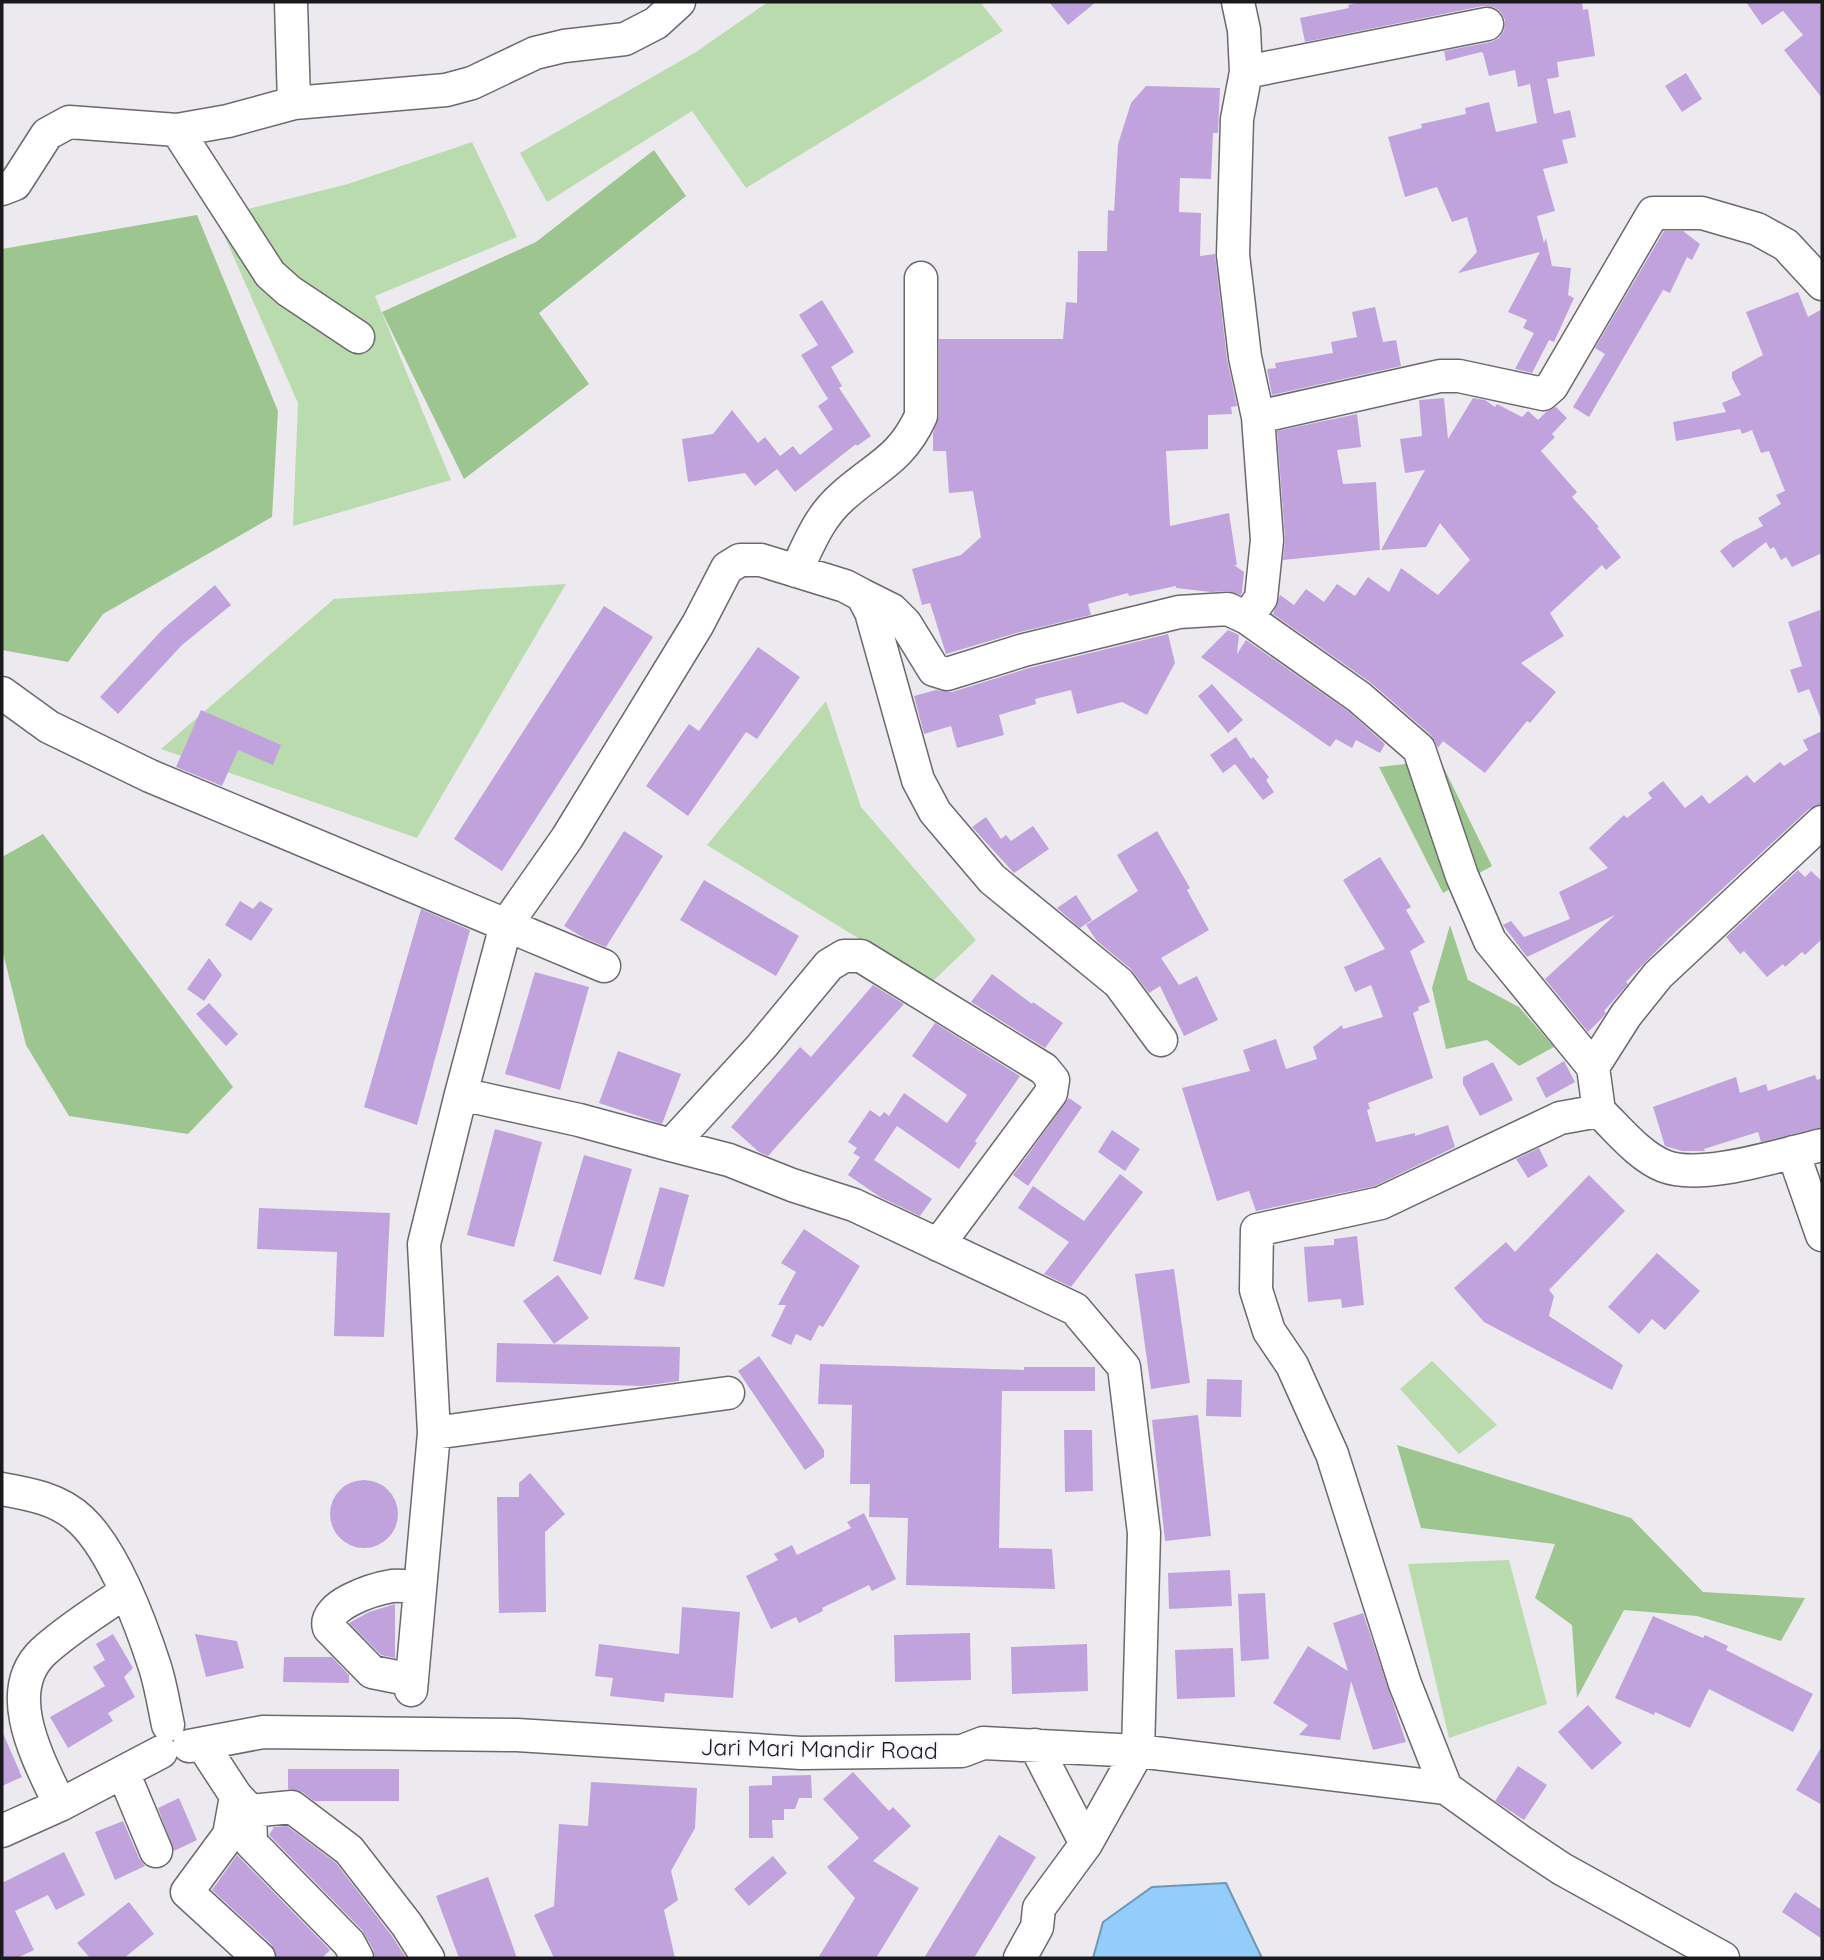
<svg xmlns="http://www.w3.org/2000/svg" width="1824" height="1960" viewBox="0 0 1824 1960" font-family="Quicksand,sans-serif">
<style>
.green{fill:#b9dbae}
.forest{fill:#9cc58f}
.water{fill:#94cdf9;stroke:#6f97b6;stroke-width:2}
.building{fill:#c0a3dc}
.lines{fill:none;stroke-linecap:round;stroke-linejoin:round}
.minor-casing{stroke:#6b696d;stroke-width:35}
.minor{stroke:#fff;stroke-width:32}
.labels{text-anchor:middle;stroke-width:5;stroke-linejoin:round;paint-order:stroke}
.street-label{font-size:23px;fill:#1a191b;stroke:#faf8fd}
</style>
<rect width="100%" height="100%" fill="#edeaef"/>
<path class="green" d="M768,2H980L1003,31L746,188L692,111L547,202L520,153L696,52Z
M472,142L517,237L375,296L451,480L293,526L298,403L216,217L348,184Z
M566,584L417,838L161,749L334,599Z
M826,701L861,807L976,940L931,983L707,845Z
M1432,1361L1497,1425L1459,1454L1400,1389Z
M1509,1560L1547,1704L1449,1738L1408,1564Z"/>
<path class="forest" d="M654,150L686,196L539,313L589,384L464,479L382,312L536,242Z
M197,215L278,411L272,517L103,614L68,662L2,650V249Z
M1440,760L1492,866L1443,893L1379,767Z
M43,834L233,1087L188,1134L69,1116L26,1045L2,949V857Z
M1450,925L1468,980L1519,1007L1554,1047L1519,1066L1487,1040L1446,1049L1432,988Z
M1397,1445L1631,1518L1703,1592L1805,1598L1781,1641L1697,1616L1624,1610L1577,1698L1572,1625L1535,1598L1555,1544L1421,1528Z"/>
<path class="water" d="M1226,1883L1262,1958H1093L1103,1922L1152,1887Z"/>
<path class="building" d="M1049,2H1096L1068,25Z
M1361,2H1582L1583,10L1588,9L1595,56L1557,62L1559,77L1547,79L1554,114L1570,110L1576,137L1562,140L1568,163L1543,169L1555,211L1537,216L1544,243L1546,238L1552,266L1571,268L1568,295L1574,298L1554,342L1549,340L1532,373L1515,369L1534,333L1523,328L1527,320L1508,312L1540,252L1458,273L1477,252L1467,217L1452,222L1437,187L1405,197L1388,137L1422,128L1421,124L1466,114L1465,108L1489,102L1496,132L1537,123L1530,84L1518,87L1515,70L1489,76L1483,53L1481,52L1446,61L1444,51L1491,42L1499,38L1504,31L1505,20L1501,12L1494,7L1483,6L1305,42L1300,18L1349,8L1348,5Z
M1746,2H1822V98L1784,50L1803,35L1783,11L1762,25Z
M1686,73L1702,99L1682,112L1665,86Z
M1146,86L1220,88L1218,133H1213L1211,179L1180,178L1179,212L1201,213L1200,256L1215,254L1227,359L1237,406L1231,407L1232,414L1208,415V449L1166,451L1170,526L1229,513L1237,565H1234L1244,572L1242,592L1241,595L1228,591L1211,592L1176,588V586L1129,596L1128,593L1088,604L1091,615L1020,632L946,654L930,603L922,605L912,569L961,555L981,537L973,491L949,493L946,451H933V433L939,416V339H1063L1066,302L1077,303L1078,251H1107L1108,210L1114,211L1118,144L1131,103Z
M1664,231H1683L1700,244L1692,260L1687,257L1670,293L1663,290L1589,417L1573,407L1605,354L1595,348Z
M1798,292L1808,317L1822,309V553L1792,567L1786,557L1781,560L1774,547L1770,549L1766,542L1733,568L1720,551L1733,541L1763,526L1758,518L1781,504L1776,495L1785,491L1769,451L1761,453L1752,430L1742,434L1740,429L1676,441L1673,422L1726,412L1722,403L1741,395L1732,378V372L1763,355L1746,312Z
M822,300L854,352L831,367L842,386L839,388L871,436L857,446L856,444L795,492L777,469L755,486L745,473L688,482L682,439L713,434L732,410L758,443L765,437L780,456L793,446L800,455L833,429L818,406L828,399L801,355L818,345L799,315Z
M1375,307L1383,342L1396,340L1401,366L1272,395L1267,369L1276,368L1275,363L1333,353L1331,342L1357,337L1352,312Z
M1444,398L1448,439L1473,398L1485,400L1495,407L1497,404L1522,417L1528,411L1538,420L1546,412L1556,407L1567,418L1552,434L1555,437L1541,451L1577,492L1572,497L1599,527L1597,528L1621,557L1606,570L1602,565L1550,613L1564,636L1521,663L1556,692L1530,723L1527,721L1485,773L1443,741L1438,748L1431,735L1371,683L1273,614L1280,595L1294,605L1306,589L1324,602L1337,584L1355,596L1368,577L1389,592L1401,568L1438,595L1470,560L1440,523L1426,547L1381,550L1425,470L1405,473L1400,439L1422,436L1419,400Z
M1357,414L1361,447L1337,450L1343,484L1376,482L1380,550L1283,560L1285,539L1277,431Z
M215,585L231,605L182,645L118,714L100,697L163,629Z
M604,606L653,637L502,871L454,839Z
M1820,610L1821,626L1822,625L1821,719L1809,689L1798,693L1790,670L1802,666L1788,622Z
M1228,630L1239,635L1237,654L1246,640L1348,711L1385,744L1380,753L1356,740L1352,748L1336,739L1330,747L1201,657Z
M1168,634L1175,663L1147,715L1122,702L1077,714L1071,690L1035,699L1036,704L999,715L1004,735L957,748L951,726L924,734L914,696L936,690L952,692L1029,668Z
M758,647L800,677L757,739L746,732L688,816L646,786L689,724L699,731Z
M1212,684L1243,720L1228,733L1198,696Z
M201,710L281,745L273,765L238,750L222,786L176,767Z
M1822,731V804L1809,809L1669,938L1626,982L1628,984L1604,1011L1606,1013L1602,1018L1588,1032L1545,979L1615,915L1527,957L1503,925L1511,921L1524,937L1570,919L1559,892L1608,868L1589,848L1624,815L1627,818L1652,798L1648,793L1663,781L1685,808L1702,795L1709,804L1747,775L1754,783L1780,762L1784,766L1808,750L1803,740Z
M1236,737L1251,759L1253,757L1269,777L1266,780L1274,792L1263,800L1235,764L1223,773L1210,755Z
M986,817L1001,839L1006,835L1011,841L1033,826L1049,849L1014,873L972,827Z
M624,831L663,856L606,947L584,938L564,926Z
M1157,831L1190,888L1187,890L1209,930L1161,958L1179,985L1197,976L1218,1020L1184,1036L1160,986L1149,993L1131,969L1097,941L1086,925L1138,891L1117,855Z
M1380,857L1411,907L1406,910L1425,942L1410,951L1430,1002L1418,1007L1419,1010L1413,1013L1433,1078L1368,1103L1370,1109L1367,1110L1376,1142L1415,1133V1136L1448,1125L1455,1147L1375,1186L1256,1211L1249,1191L1217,1201L1182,1088L1250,1071L1243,1050L1276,1039L1286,1069L1317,1059L1313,1047L1342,1025L1343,1029L1383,1017L1371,985L1355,992L1344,967L1385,949L1343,880Z
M1798,870L1805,877L1811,871L1822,881V939L1805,955L1802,952L1785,967L1783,964L1767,977L1744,951L1740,954L1726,937Z
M704,880L799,936L776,976L680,920Z
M1076,895L1092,920L1080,928L1057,908Z
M240,901L253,909L260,901L273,909L251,941L225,925Z
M421,909L470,930L417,1125L364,1107Z
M209,958L222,975L204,1001L187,989Z
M535,972L589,987L560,1090L505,1074Z
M992,974L1032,1004L1033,1002L1063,1023L1045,1048L971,1002Z
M873,985L904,1004L768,1156L759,1152L731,1127L800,1047L811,1057Z
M209,1003L238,1034L226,1046L196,1014Z
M935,1023L1020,1076L975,1141L977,1143L959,1169L897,1126L874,1160L932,1199L920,1216L880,1197L848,1175L860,1157L853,1153L857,1148L848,1142L870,1110L880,1117L884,1112L889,1116L904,1093L947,1123L967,1095L912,1056Z
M618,1051L681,1074L662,1124L599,1103Z
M1564,1061L1575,1082L1546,1098L1536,1078Z
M1493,1062L1513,1100L1480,1116L1463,1084V1077Z
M1815,1075L1817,1080L1822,1078V1127L1761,1142L1758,1132L1704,1149L1705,1151H1682L1665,1146L1653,1107L1736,1077L1740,1093L1766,1084L1768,1091Z
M1069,1098L1082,1107L1028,1186L1013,1175Z
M495,1129L542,1142L514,1247L467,1235Z
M1112,1130L1140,1149L1125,1171L1098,1152Z
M1539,1148L1548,1166L1528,1178L1516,1159Z
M584,1155L632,1169L601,1275L553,1261Z
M1120,1174L1143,1192L1071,1287L1044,1274L1069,1242L1018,1208L1033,1186L1084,1221Z
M1589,1175L1625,1211L1549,1290L1554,1296L1549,1316L1623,1365L1612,1390L1484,1322L1454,1288L1506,1242L1515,1252Z
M660,1187L689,1195L664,1287L634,1279Z
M259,1208L390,1213L384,1337L334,1336L337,1252L257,1249Z
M804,1229L860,1266L823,1327L819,1325L811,1341L796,1334L791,1345L771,1336L786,1305H778L796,1272L781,1263Z
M1357,1236L1364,1305L1342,1308L1341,1299L1308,1302L1304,1247L1334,1245V1239Z
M1657,1253L1700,1291L1665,1330L1652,1319L1639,1334L1608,1307Z
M1174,1269L1190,1383L1151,1389L1135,1274Z
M558,1275L589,1318L554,1344L523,1301Z
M497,1343L680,1347L679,1381L643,1386L496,1382Z
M759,1356L824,1450V1457L805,1470L738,1371Z
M820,1364L1024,1370V1367H1095V1391H1002L999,1548L1052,1549L1055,1589L906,1585L908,1518L869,1517L870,1484H850L852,1405L818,1404Z
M1207,1379L1242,1380L1241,1417L1206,1416Z
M1198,1415L1211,1536L1165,1541L1152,1420Z
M1064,1430H1092L1093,1491L1065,1492Z
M530,1473L565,1514L545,1532L546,1612L499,1613L497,1497H519V1483Z
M330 1514a34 34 0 1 1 68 0a34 34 0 1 1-68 0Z
M864,1513L896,1579L872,1591L869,1585L822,1608L823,1611L799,1623L796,1617L771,1629L746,1576L778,1560L774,1554L792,1545L797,1555L851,1528L847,1522Z
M1230,1570L1232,1606L1169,1609L1168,1573Z
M1265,1593L1269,1659L1241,1661L1238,1594Z
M395,1604V1658L381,1655L349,1623L369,1612Z
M682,1607L740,1612L733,1698L665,1693L664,1702L610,1696L613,1678L595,1676L599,1644L679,1654Z
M1363,1613L1406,1742L1373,1750L1351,1681L1340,1740L1299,1735L1308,1725L1273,1703L1308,1646L1348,1671L1333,1623Z
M1653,1616L1703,1638L1705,1635L1728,1646L1726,1650L1813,1694L1793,1732L1709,1689L1690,1728L1655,1712L1654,1715L1615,1698Z
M970,1633L971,1680L895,1682L894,1635Z
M113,1634L133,1668L124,1677L135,1697L108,1713L113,1721L68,1748L50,1717L105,1686L93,1667L105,1660L96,1644Z
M195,1634L237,1641L244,1668L206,1677Z
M1087,1644L1088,1691L1012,1694L1011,1647Z
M1233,1648L1235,1697L1177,1699L1175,1650Z
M284,1657H332L349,1675V1683L283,1682Z
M1588,1705L1622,1743L1592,1770L1558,1732Z
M2,1731L22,1777L2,1786Z
M1822,1746V1805L1796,1790Z
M1518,1766L1547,1785L1524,1820L1495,1801Z
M288,1769H399V1801H314L302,1792L288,1789Z
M853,1772L889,1811L893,1807L911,1826L873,1861L919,1888L876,1958H818L855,1898L827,1867L859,1838L823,1799Z
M811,1775L812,1798H799L795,1809H784V1820H772L773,1838H749V1786L772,1785V1776Z
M591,1782L697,1788L695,1828L671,1871L678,1900L664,1910L675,1958H554L534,1915L554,1906L559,1824L588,1826Z
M179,1798L197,1840L174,1851L158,1808Z
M123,1821L139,1858L145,1866L115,1880L95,1832Z
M287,1826L336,1863L392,1936L406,1958H375L373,1949L362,1930L269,1835L274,1827Z
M999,1835L1036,1857L974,1958H924Z
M64,1852L85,1895L56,1910L48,1895L15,1911L34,1950L17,1958H2V1883Z
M237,1855L330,1950L322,1958H277L271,1944L212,1890Z
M773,1856L787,1873L749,1906L734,1889Z
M488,1877L517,1958H459L436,1896Z
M1795,1892L1822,1910V1939L1782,1912Z
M129,1902L154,1934L124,1958H90L77,1943Z"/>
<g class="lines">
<defs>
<path id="minor" d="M291,2L294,103
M1238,2L1244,30L1246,72L1237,119L1233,255L1245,357L1258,417L1267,540L1261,598L1247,618L1359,697L1419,749L1462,876L1490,941L1593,1067L1599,1111
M1246,72L1487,24
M177,130L270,274L289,291L358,337
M2,189L15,184L47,134L69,122L177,130L228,121L294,103L446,90L472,83L535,53L564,46L625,39L656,23L679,2
M1258,417L1440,376H1459L1543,394L1552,386L1653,213H1702L1757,229L1786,245L1822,284
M796,571C809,544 819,517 842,497C875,467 901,460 921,416V278
M862,595L892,610L905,623L934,670L947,674L1024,650L1179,612L1228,609L1247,618
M2,693L49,727L150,776L604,966
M1593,1067L1626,1015L1658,975L1822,822
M461,1094L579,1120L671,1145
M1793,1152L1822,1235
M938,1245L1051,1093L1053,1080L1044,1069L861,956H844L829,965L761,1047L671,1145L729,1160L792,1185L854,1205L1075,1309L1124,1367L1144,1533L1138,1751L1086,1844L1039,1908L1037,1927L1020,1958
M434,1433L728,1393
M2,1489C30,1494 59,1499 81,1520C114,1551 141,1624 155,1667C161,1686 164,1706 168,1725
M412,1680L372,1672L329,1628C322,1605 374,1589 392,1586C401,1585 411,1587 420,1587
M411,1690L434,1433L424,1244L461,1094L506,925L567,838L698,624L727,568L740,560H761L845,586L862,595L871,612L918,780L935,812L992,879L1119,983L1161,1040
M202,1744L236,1796L250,1811L251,1843L349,1943L357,1958
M1035,1745L1086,1844
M189,1746L263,1732L517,1735L801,1753L962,1751L983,1743L1138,1751L1446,1788L1520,1841L1562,1869L1723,1958
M123,1772L156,1851
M1446,1788L1405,1684L1332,1454L1292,1365L1269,1331L1256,1290L1257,1230L1381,1203L1560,1118L1599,1111C1618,1129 1639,1156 1664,1166C1702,1181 1782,1154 1822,1145
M236,1796L229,1835L187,1892L259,1958
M60,1805C40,1762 0,1693 43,1652C68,1629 98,1611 125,1592
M250,1811L292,1807L349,1850L407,1925L428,1958
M2,1831L60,1805L161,1752"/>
</defs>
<use href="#minor" class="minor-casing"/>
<use href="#minor" class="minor"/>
</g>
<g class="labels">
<g class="street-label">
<text transform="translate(819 1749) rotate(1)" y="8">Jari Mari Mandir Road</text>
</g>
</g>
<rect width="1824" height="1960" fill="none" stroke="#1a191b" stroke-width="7"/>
</svg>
